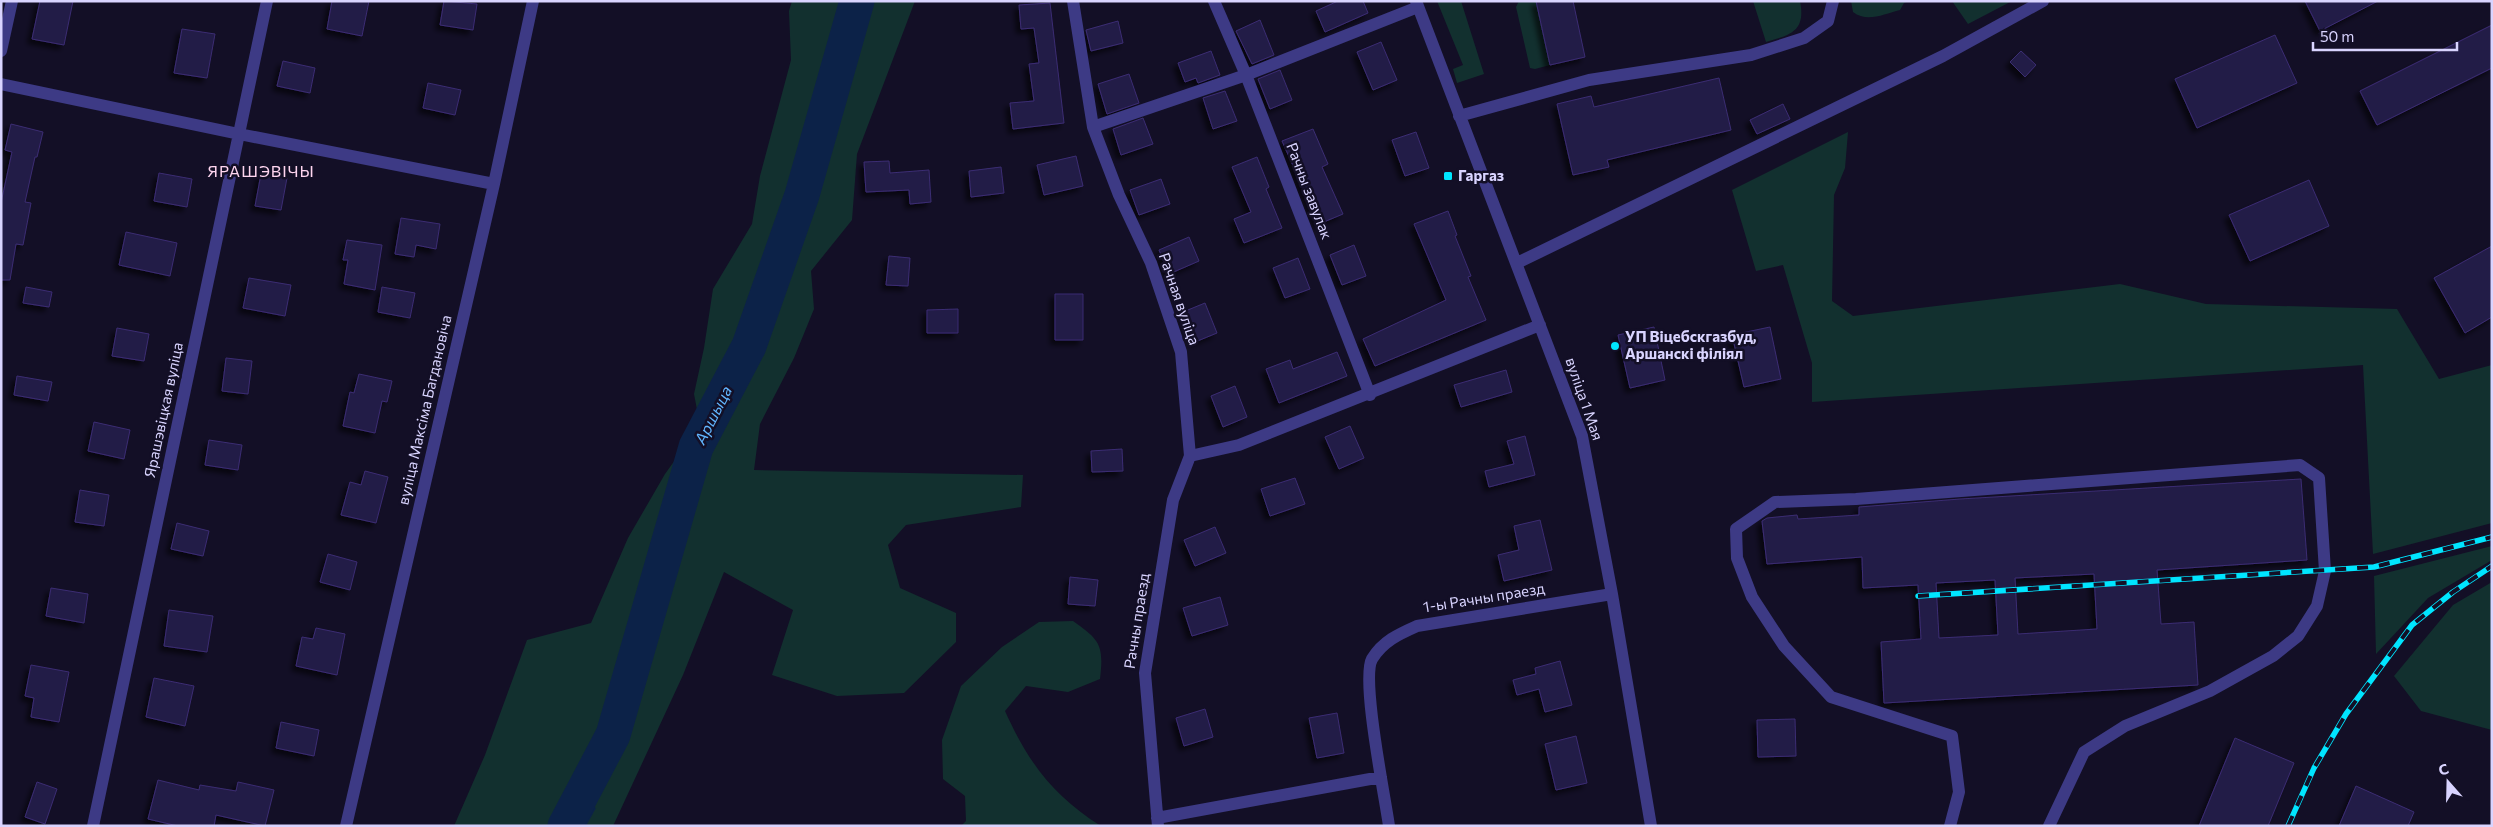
<svg xmlns="http://www.w3.org/2000/svg" width="2493" height="827" viewBox="0 0 2493 827" font-family="Commissioner,sans-serif">
<style>
.green{fill:#12302f}
.water{fill:#0c2248}
.lines{fill:none;stroke-linecap:round;stroke-linejoin:round}
.river{stroke:#0c2248;stroke-width:35}
.building{fill:#241b47;stroke:#3b2d73;fill-rule:evenodd;filter:url(#shadow)}
.minor{stroke:#3d3a85;stroke-width:12}
.rail-casing{stroke:#00e5ff;stroke-width:5.5}
.rail{stroke:#130f26;stroke-width:4;stroke-dasharray:11;stroke-linecap:butt}
.poi-dot{fill:#00e5ff;stroke:#130f26;stroke-width:2}
.labels{text-anchor:middle;stroke-width:5;stroke-linejoin:round;paint-order:stroke}
.poi-label{font-size:15px;font-weight:bold;fill:#d9d4ff;stroke:#130f26;text-anchor:start}
.street-label{font-size:15px;fill:#d9d4ff;stroke:#130f26}
.neighbourhood-label{font-size:16px;letter-spacing:1px;fill:#ffd6f0;stroke:#130f26}
.water-label{font-size:16px;font-style:italic;fill:#62b6ff;stroke:#130f26}
</style>
<defs>
<filter id="shadow"><feDropShadow dx="-4.5" dy="4.5" stdDeviation="2.5" flood-color="#0009"/></filter>
</defs>
<rect width="100%" height="100%" fill="#130f26"/>
<path class="green" d="M792,1H915L857,154L852,220L811,271L814,309L794,358L760,424L754,470L1023,475L1021,507L906,525L888,545L900,588L956,613V642L904,693L837,696L772,675L793,610L724,572L683,675L613,826H454L485,755L527,640L591,623L628,538L665,474L700,425L694,394L704,348L713,289L752,224L760,176L791,60L789,11Z
M1437,1H1461L1484,74L1457,83L1453,69L1463,65Z
M1519,1H1536L1550,65L1535,69L1530,68L1516,7Z
M1753,1H1800C1806,31 1791,35 1766,42Z
M1851,1H1909L1904,3L1900,10C1884,14 1867,23 1853,12Z
M1952,1H2012L1968,24Z
M1848,132L1845,168L1834,195L1832,301L1853,316L2120,284L2206,304L2397,309L2439,379L2492,365V523L2373,554L2363,365L1812,402V363L1783,265L1756,271L1732,190Z
M2492,546V560L2428,598L2376,654L2374,576Z
M2492,582V730L2421,711L2394,676L2453,605Z
M1073,621C1100,640 1104,645 1100,679L1068,692L1026,686L1005,711C1028,762 1053,796 1101,826H961L966,821L965,796L943,779L942,740L961,686L1002,647L1039,622Z"/>
<path class="water" d="M564,794L596,808L586,826H547Z"/>
<g class="lines">
<path class="river" d="M565,826L613,735L696,447L749,346L802,195L857,1"/>
</g>
<path class="building" d="M40,1H73L64,45L32,39Z
M332,1H369L362,36L327,29Z
M444,1L477,4L473,30L440,25Z
M1338,1H1363L1368,13L1325,32L1316,11Z
M1536,1H1573L1585,57L1550,65Z
M2305,1H2378L2320,31Z
M1050,3L1064,123L1013,129L1010,103L1034,101L1029,64L1039,63L1034,28L1021,29L1019,5Z
M1260,20L1274,55L1252,64L1236,31Z
M1118,21L1123,43L1091,51L1086,30Z
M2492,25V68L2377,125L2360,91Z
M182,29L215,34L207,78L174,73Z
M2275,35L2297,83L2197,128L2175,79Z
M1381,42L1397,80L1373,90L1357,52Z
M1211,51L1220,75L1198,83L1196,78L1185,82L1178,63Z
M2021,51L2036,65L2025,77L2010,62Z
M283,61L315,68L310,93L277,86Z
M1280,70L1292,100L1270,109L1258,79Z
M1129,74L1139,103L1107,114L1098,84Z
M1719,78L1731,130L1607,160L1609,167L1573,175L1557,104L1591,96L1594,107Z
M428,83L461,90L455,115L423,108Z
M1225,91L1237,121L1213,129L1203,98Z
M1783,104L1790,119L1757,134L1750,120Z
M1143,118L1153,144L1121,155L1113,129Z
M11,124L43,132L37,157H35L25,202L31,203L23,245L16,244L10,280H1V203L12,152L5,150Z
M1313,129L1328,164L1322,167L1343,214L1319,224L1282,141Z
M1416,132L1429,168L1405,176L1392,140Z
M1076,156L1083,186L1044,195L1037,165Z
M1257,157L1269,187L1266,189L1282,228L1244,243L1234,219L1251,212L1232,167Z
M889,161L890,173L929,170L931,202L910,204L909,190L866,192L864,162Z
M1001,167L1004,193L971,197L969,171Z
M159,173L192,179L187,207L154,201Z
M261,174L287,178L281,210L255,206Z
M1161,179L1170,204L1139,215L1130,190Z
M2309,180L2329,226L2250,261L2229,215Z
M1448,211L1457,235L1455,236L1471,276L1468,277L1486,320L1375,366L1363,339L1446,300L1414,224Z
M401,218L440,224L436,249L416,245L414,257L395,254Z
M126,232L177,243L170,276L119,265Z
M1189,237L1199,261L1169,274L1159,250Z
M347,240L382,245L375,290L344,284L348,260H343Z
M1354,245L1366,276L1342,285L1330,255Z
M2492,246V317L2465,333L2434,278Z
M889,256L910,258L908,286L886,285Z
M1298,258L1310,289L1285,298L1273,268Z
M249,278L291,285L285,316L243,308Z
M26,287L52,292L49,307L23,303Z
M382,287L415,293L410,318L378,312Z
M1055,294H1083V340H1055Z
M1205,303L1217,333L1195,342L1183,312Z
M958,309V333H927V310Z
M1654,327L1665,380L1630,388L1618,335Z
M1770,327L1781,379L1744,387L1732,335Z
M117,328L149,334L144,361L112,356Z
M1337,352L1347,376L1279,403L1266,369L1290,360L1293,369Z
M226,358L252,361L248,394L222,391Z
M1506,370L1512,392L1461,407L1454,385Z
M359,374L392,381L387,402L382,401L375,433L343,426L350,392L354,393Z
M17,376L52,382L48,401L14,395Z
M1235,386L1247,417L1223,427L1211,396Z
M94,422L130,430L124,459L88,451Z
M1350,426L1364,458L1339,469L1325,437Z
M1525,436L1535,475L1489,487L1485,471L1514,464L1507,441Z
M209,440L242,445L238,470L205,465Z
M1122,449L1123,471L1092,472L1091,451Z
M365,471L388,477L376,523L341,515L350,482L361,485Z
M1295,478L1305,504L1270,516L1261,489Z
M2301,479L2307,560L2157,570L2161,624L2194,622L2198,685L1884,703L1881,642L1921,639L1918,585L1863,588L1862,557L1767,564L1762,521L1767,518L1797,515L1798,519L1859,515V507L1960,499ZM2094,574L2097,629L2018,634L2015,578ZM1995,580L1998,635L1939,638L1936,583Z
M80,490L109,495L104,526L75,522Z
M1540,520L1552,570L1504,581L1498,555L1519,550L1514,526Z
M177,523L209,531L203,556L171,549Z
M1215,527L1226,553L1195,566L1184,540Z
M328,554L357,562L350,590L320,582Z
M1070,577L1098,580L1095,606L1068,604Z
M51,588L88,594L84,623L46,616Z
M1220,597L1228,625L1192,636L1183,608Z
M169,610L213,616L207,652L164,646Z
M316,628L345,634L337,675L296,666L302,637L313,639Z
M1560,661L1572,705L1545,712L1539,689L1517,695L1513,680L1536,674L1535,668Z
M31,665L69,672L59,722L31,717L34,698L25,696Z
M154,678L194,686L185,726L146,717Z
M1205,709L1213,737L1184,746L1176,718Z
M1337,713L1344,753L1317,758L1309,718Z
M1795,719L1796,756L1758,757L1757,720Z
M281,722L319,730L314,756L276,748Z
M1576,736L1587,783L1556,790L1545,744Z
M2235,738L2294,763L2268,826H2199Z
M158,780L199,790L200,785L236,791L238,782L274,790L265,826L216,815L214,826H178L148,819Z
M37,782L57,789L45,824L25,817Z
M2356,786L2414,812L2408,826H2339Z"/>
<g class="lines">
<path class="minor" d="M1073,1L1093,127L1119,195L1151,263L1181,352L1190,456L1239,445L1540,325
M1214,1L1246,75L1370,395
M1416,1L1582,436L1612,594L1651,826
M1,51L12,1
M1,84L239,134L494,184
M1459,116L1589,80L1751,55L1804,38L1828,21L1833,1
M1093,127L1246,75L1418,7
M1517,263L1943,56L2043,1
M1157,818L1381,777
M93,826L267,1
M346,826L494,184L533,1
M1158,826L1145,673L1173,500L1190,456
M1389,826C1385,797 1361,679 1372,659C1383,641 1399,634 1417,626L1612,594
M1950,826L1959,792L1952,736L1831,697L1784,646L1752,597L1737,558L1736,529L1775,502L1856,499L2300,465L2319,478L2325,571L2317,606L2298,636L2273,656L2210,691L2125,726L2084,752L2049,826"/>
<defs>
<path id="rail" d="M1918,596L2374,567L2492,537
M2288,826L2314,768L2346,714L2412,625L2453,592L2492,566"/>
</defs>
<use href="#rail" class="rail-casing"/>
<use href="#rail" class="rail"/>
</g>
<g class="poi-dot">
<rect x="1443" y="171" width="10" height="10" rx="2.5"/>
<circle cx="1615" cy="346" r="5"/>
</g>
<g class="labels">
<g class="poi-label">
<text x="1458" y="181">Гаргаз</text>
<text x="1625" y="342">УП Віцебскгазбуд,<tspan x="1625" dy="17">Аршанскі філіял</tspan></text>
</g>
<g class="street-label">
<text transform="translate(1309 191) rotate(69)" y="5">Рачны завулак</text>
<text transform="translate(1179 299) rotate(71)" y="5">Рачная вуліца</text>
<text transform="translate(1584 399) rotate(71)" y="5">вуліца 1 Мая</text>
<text transform="translate(164 410) rotate(-78)" y="5">Ярашэвіцкая вуліца</text>
<text transform="translate(425 410) rotate(-77)" y="5">вуліца Максіма Багдановіча</text>
<text transform="translate(1484 598) rotate(-9)" y="5">1-ы Рачны праезд</text>
<text transform="translate(1137 621) rotate(-81)" y="5">Рачны праезд</text>
</g>
<g class="neighbourhood-label">
<text x="261" y="177">ЯРАШЭВІЧЫ</text>
</g>
<g class="water-label">
<text transform="translate(713 415) rotate(-63)" y="6">Аршыца</text>
</g>
</g>
<rect width="2493" height="827" fill="none" stroke="#d9d4ff" stroke-width="5"/>
<g transform="translate(2448 782) rotate(340)" stroke="#130f26" stroke-width="4" paint-order="stroke">
<path d="M0-4L9 19L0 12L-9 19Z" fill="#d9d4ff"/>
<text y="-8" font-size="14" font-weight="bold" text-anchor="middle" fill="#d9d4ff">С</text>
</g>
<path d="M2313 42v8h144v-8" fill="none" stroke="#d9d4ff" stroke-width="2.5"/>
<text x="2320" y="42" font-size="15" fill="#d9d4ff" stroke="#130f26" stroke-width="4" paint-order="stroke">50 m</text>
</svg>
